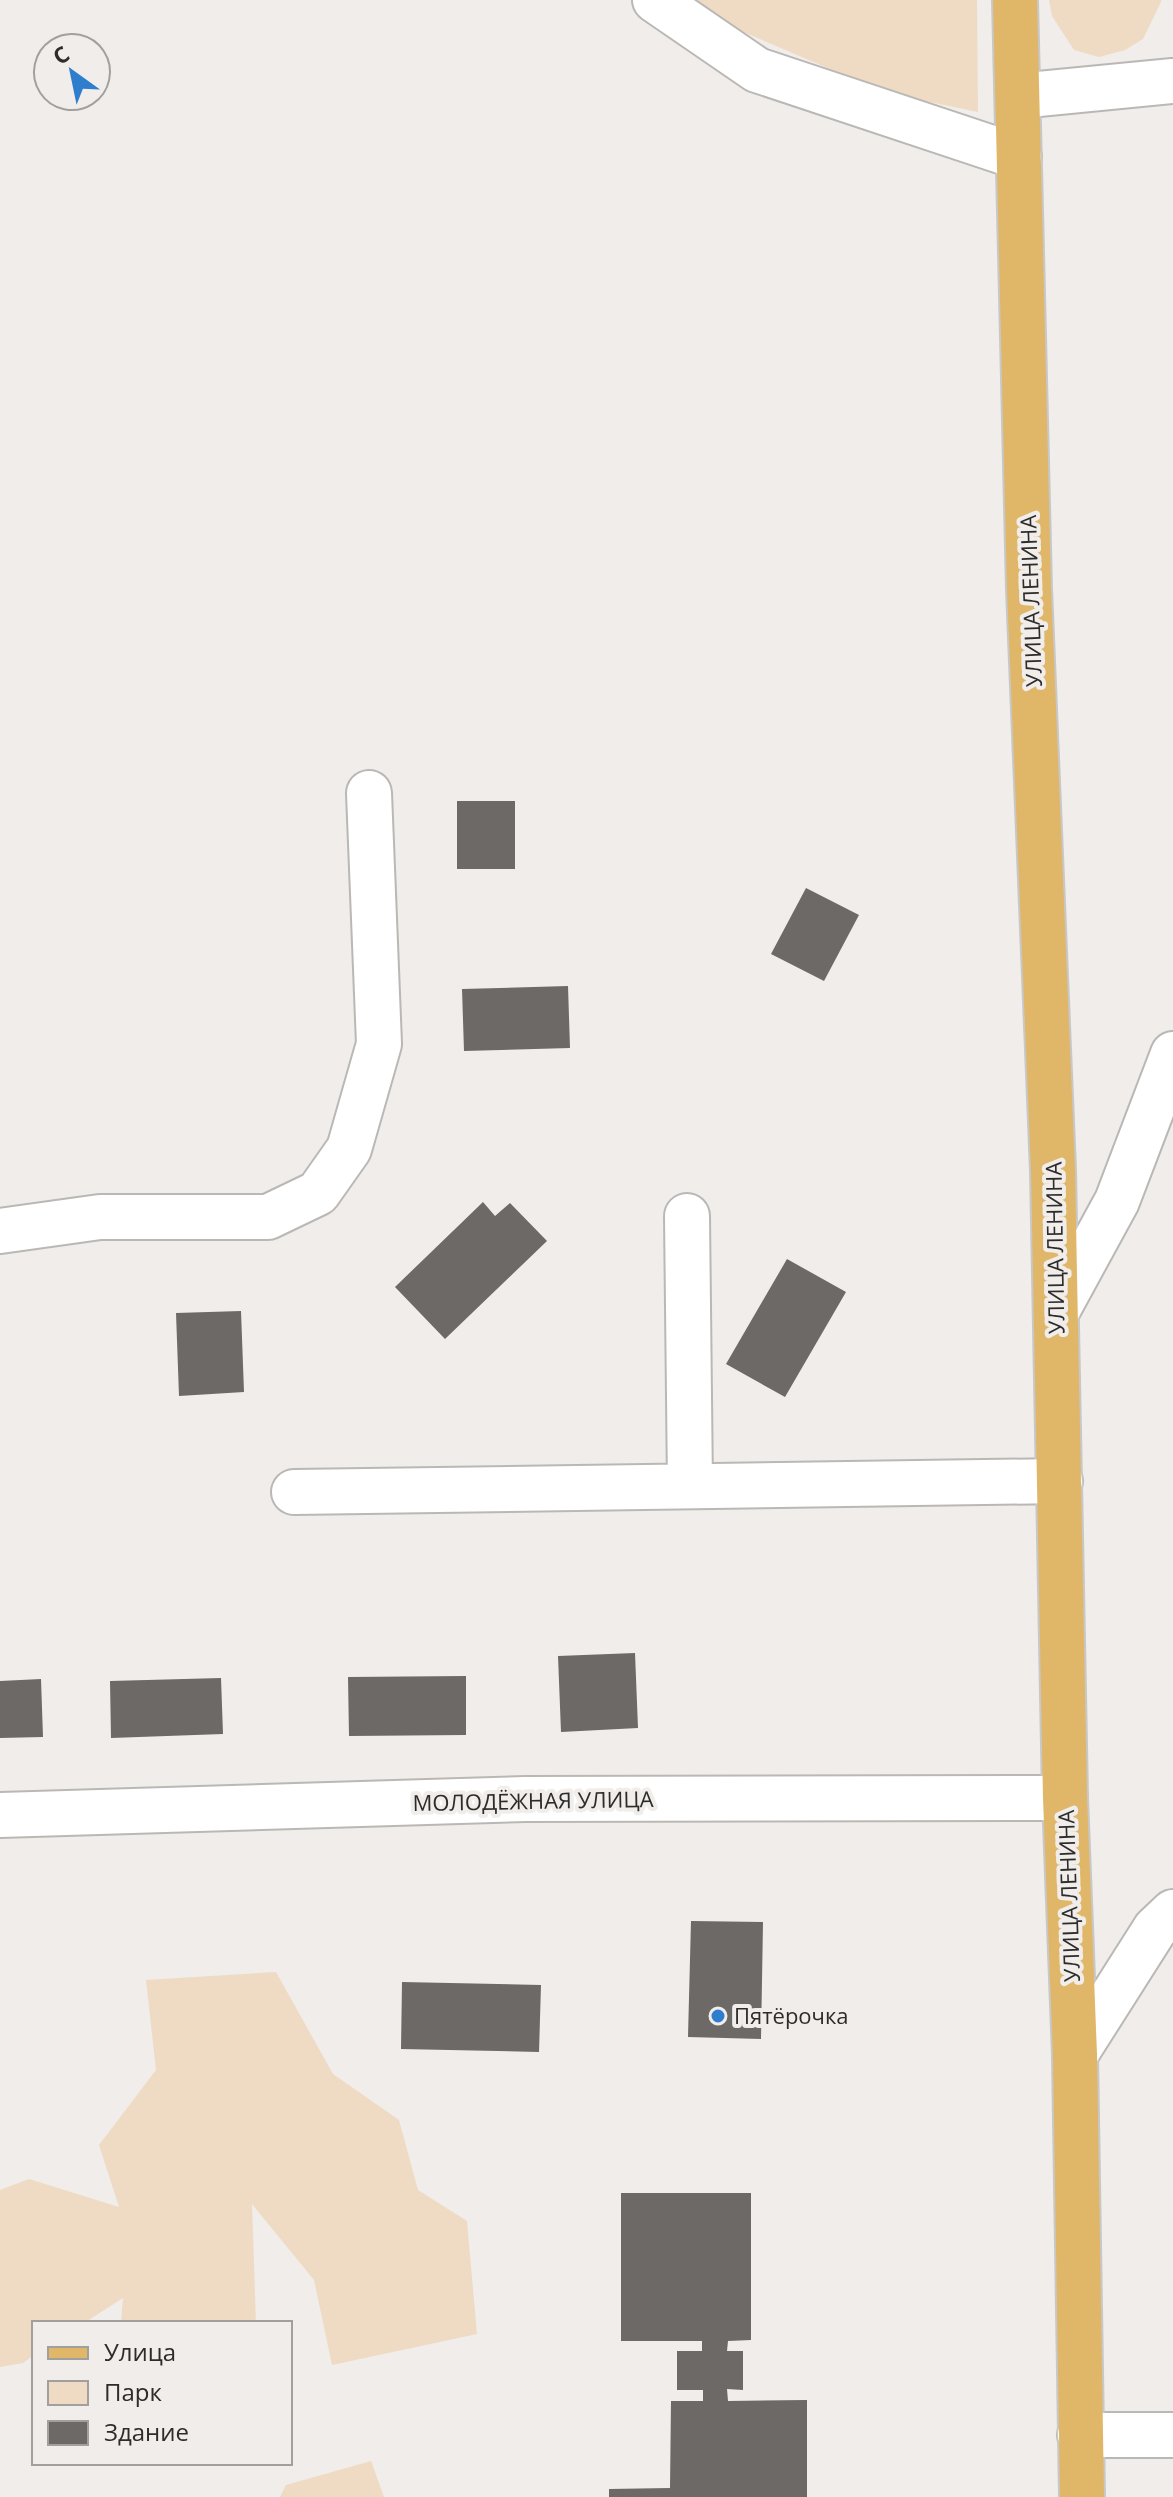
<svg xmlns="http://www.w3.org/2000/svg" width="1173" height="2497" viewBox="0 0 1173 2497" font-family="'Open Sans',sans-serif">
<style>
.green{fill:#efdbc4}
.building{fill:#6c6967}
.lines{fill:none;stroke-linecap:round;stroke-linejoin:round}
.minor-casing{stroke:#bab8b5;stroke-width:48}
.major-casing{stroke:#c8c8c8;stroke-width:48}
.minor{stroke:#fff;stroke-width:44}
.major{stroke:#e0b668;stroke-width:44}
.poi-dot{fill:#2f7dcd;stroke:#f0edea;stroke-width:3}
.labels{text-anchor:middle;stroke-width:8;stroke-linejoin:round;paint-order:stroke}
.street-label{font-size:22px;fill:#2d2c2b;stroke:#f0edea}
.poi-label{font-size:22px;fill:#2d2c2b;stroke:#f0edea;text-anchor:start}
</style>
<rect width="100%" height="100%" fill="#f0edea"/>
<path class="green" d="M696,0H977L978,112L886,93L720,22L701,7Z
M1049,0H1161V2L1143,39L1125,50L1099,57L1074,50L1052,16Z
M276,1972L333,2074L399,2120L418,2190L467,2221L477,2334L332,2365L314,2280L252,2204L256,2323H121L123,2298L84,2323H34V2355L23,2363L0,2367V2190L29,2179L119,2207L99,2145L156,2070L146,1980Z
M371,2461L384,2497H280L286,2485Z"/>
<path class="building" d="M457,801H515V869H457Z
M806,888L859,915L824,981L771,954Z
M568,986L570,1048L464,1051L462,989Z
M483,1202L495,1216L510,1203L547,1241L445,1339L395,1287Z
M787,1259L846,1292L785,1397L726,1364Z
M241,1311L244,1392L179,1396L176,1313Z
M635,1653L638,1728L561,1732L558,1656Z
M466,1676V1735L349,1736L348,1677Z
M221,1678L223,1734L111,1738L110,1681Z
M41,1679L43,1737L0,1738V1681Z
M691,1921L763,1922L761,2039L688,2037Z
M402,1982L541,1985L539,2052L401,2049Z
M621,2193H751V2340L728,2341L727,2351H743V2390L727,2389L728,2401L807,2400V2497H609V2489L670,2488L671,2401H703V2390H677V2351H702V2341H621Z"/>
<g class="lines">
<defs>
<path id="minor" d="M655,0L757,70L1019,157
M1018,96L1173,81
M687,1216L690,1486
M0,1231L100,1217H268L318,1193L349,1149L379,1044L369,793
M1057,1311L1117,1201L1173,1054
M294,1492L1060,1481
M0,1815L525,1799L1065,1798
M1075,2055L1155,1929L1173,1912
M1080,2435H1173"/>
<path id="major" d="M1015,0L1029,589L1053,1170L1065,1798L1075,2055L1082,2497"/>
</defs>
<use href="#minor" class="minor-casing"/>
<use href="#major" class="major-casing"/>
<use href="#minor" class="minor"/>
<use href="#major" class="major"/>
</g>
<circle class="poi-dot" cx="718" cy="2016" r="8"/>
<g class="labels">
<g class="street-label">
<text transform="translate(1031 601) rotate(-92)" y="8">УЛИЦА ЛЕНИНА</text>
<text transform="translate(1055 1248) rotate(-91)" y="8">УЛИЦА ЛЕНИНА</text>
<text transform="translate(533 1801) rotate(-1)" y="8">МОЛОДЁЖНАЯ УЛИЦА</text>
<text transform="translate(1069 1896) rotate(-92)" y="8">УЛИЦА ЛЕНИНА</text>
</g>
<g class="poi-label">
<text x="734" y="2024">Пятёрочка</text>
</g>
</g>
<rect x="32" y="2321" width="260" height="144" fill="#f0edea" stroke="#a2a09e" stroke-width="2"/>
<rect x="48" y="2347" width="40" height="12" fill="#e0b668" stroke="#a2a09e" stroke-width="2"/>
<text x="104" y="2361" font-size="24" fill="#2d2c2b">Улица</text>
<rect x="48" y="2381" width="40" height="24" fill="#efdbc4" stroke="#a2a09e" stroke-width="2"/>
<text x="104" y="2401" font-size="24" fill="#2d2c2b">Парк</text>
<rect x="48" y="2421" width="40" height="24" fill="#6c6967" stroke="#a2a09e" stroke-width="2"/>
<text x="104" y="2441" font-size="24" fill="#2d2c2b">Здание</text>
<g transform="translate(72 72) rotate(327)"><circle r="38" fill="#f0edea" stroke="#a2a09e" stroke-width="2"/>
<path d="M0-6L14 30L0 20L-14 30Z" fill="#2f7dcd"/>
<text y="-12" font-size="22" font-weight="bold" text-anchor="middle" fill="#2d2c2b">С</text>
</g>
</svg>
